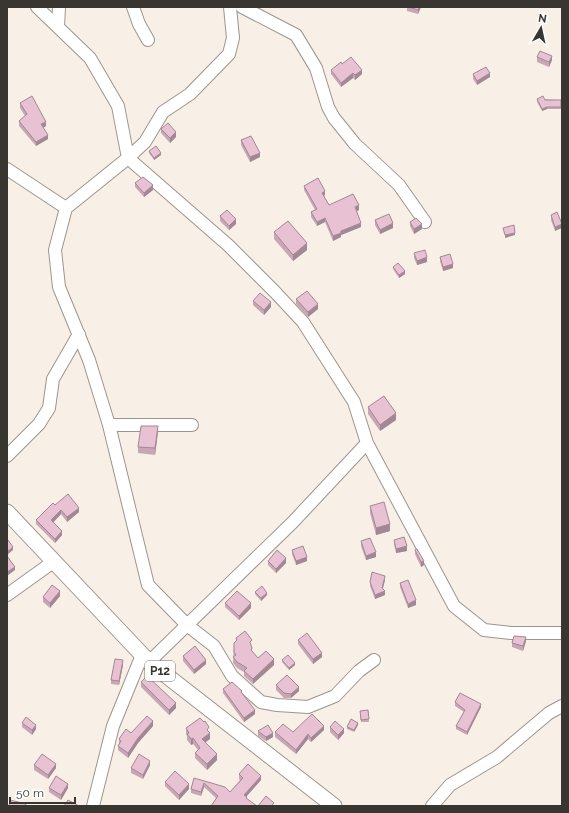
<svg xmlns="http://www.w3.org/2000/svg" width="569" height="813" viewBox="0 0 569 813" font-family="Raleway,sans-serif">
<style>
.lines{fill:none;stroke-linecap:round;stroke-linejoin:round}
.minor-casing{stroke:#9d958d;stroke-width:14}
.major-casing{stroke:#9d958d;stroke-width:17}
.minor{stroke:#fff;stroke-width:12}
.major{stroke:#fff;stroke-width:15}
.wall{fill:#c8a7b5}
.shaded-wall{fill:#a28894}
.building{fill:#e8c2d3;stroke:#a28894}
.labels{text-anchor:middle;stroke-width:3;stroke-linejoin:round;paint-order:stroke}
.shield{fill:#fefefe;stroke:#74726f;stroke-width:1}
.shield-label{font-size:12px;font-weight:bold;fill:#393632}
</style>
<rect width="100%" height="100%" fill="#f8efe7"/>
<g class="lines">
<defs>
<path id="minor" d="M37,7L90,58L118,106L128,158L228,245L275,292L303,322L354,402L367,443L454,606L484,630L511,633H562
M133,7L139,24L148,40
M230,7L233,38L229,54L190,94L163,112L145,142L128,158L66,208L55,250L59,287L89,360L109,425L148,585L187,625L214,646L232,676L261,702L277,705L308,707L335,696L359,671L374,660
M242,7L296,35L316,68L328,107L334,118L355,144L399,185L425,222
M58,27L59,7
M7,169L66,208
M109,425H192
M7,456L39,424L49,408L53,379L79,334
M7,595L53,562
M149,662L293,522L367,443
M93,806L113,726L142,655
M432,806L450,785L497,757L549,713L562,706"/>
<path id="major" d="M7,512L149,662L334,806"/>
</defs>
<use href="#minor" class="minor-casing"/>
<use href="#major" class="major-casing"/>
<use href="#minor" class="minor"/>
<use href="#major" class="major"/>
</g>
<path class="wall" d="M407,7H421L418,14L407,11Z
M537,57L552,60L549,67L537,62Z
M342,64L362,74L355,80L353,78L341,87L331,74V70Z
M473,74L490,77L477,85L473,79Z
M537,99L561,100V109H547L542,111L537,102Z
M20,103L46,126L43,128L48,139L36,146L19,126V121L25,116L20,108Z
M161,129L176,137L170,143L161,133Z
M241,140L260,157L250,162L241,145Z
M149,151L161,155L154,160L149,153Z
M135,183L153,190L144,197L135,187Z
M304,186L325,195L324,196L329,205L359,210L356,211L361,227L341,235V237L333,241L325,222L317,226L311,217V212L315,210L304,190Z
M557,212L555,231L551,220V215Z
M220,216L236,224L229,230L220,221Z
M375,220L393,228L380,234L375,225Z
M410,222L422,229L414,234L410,226Z
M274,232L307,250L293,261L274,239Z
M414,253L427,262L417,265L414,258Z
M440,257L453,268L443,271L440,261Z
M393,267L405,274L399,278L393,269Z
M296,299L318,309L308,317L296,304Z
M253,301L271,307L264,315L253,305Z
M368,407L396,420L380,431L368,414Z
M158,432L155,455L138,453V447Z
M55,505L79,512L67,522L61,514L53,522L62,535L55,543L36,524V520Z
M370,506L390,531L376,535L370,513Z
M394,540L407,551L396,553L394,544Z
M361,541L376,557L366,560L361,546Z
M292,550L307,561L296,565L292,554Z
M415,550L424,565L421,567L415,554Z
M268,561L286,563L276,573L268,565Z
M385,580L383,589L385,595L375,599L370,586V582Z
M400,583L416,605L408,608L400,587Z
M255,592L267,595L261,601L255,594Z
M60,596L50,608L43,602V597Z
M225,603L251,608L239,620L225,607Z
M236,638L252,646V651L258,658L274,665L253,684L244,676V672L237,668L233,663L234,643L236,642Z
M298,640L322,657L313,664L298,644Z
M526,641L523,651L512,647V643Z
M183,656L206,664L194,674L183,661Z
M282,660L295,665L289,670L282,662Z
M123,665L119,685L111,684V680Z
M141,682L176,708L169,715L141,687Z
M276,685L299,691L291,698H284L276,690Z
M223,689L242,693L255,714L244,722L223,693Z
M455,702L481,707L467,735L456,729V726L464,712L455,706Z
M368,710L369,722H361L360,711Z
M22,723L36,729L32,735L22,727Z
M358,725L354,732L347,729V727Z
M153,726L138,743L128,758L118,750V746L119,744V739L131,733Z
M330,727L344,733L338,740L330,732Z
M186,728L209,732L210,739L205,742L217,760L207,770L195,758V753L198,750L193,744L191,745L187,740V736L186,734Z
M324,730L311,742L308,739L296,754L275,737V732H293Z
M258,731L273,737L266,741L258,736Z
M34,765L56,768L48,779L34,770Z
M150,765L143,779L131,773V768Z
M239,774L261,780L246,797L247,799L257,806H211L216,798L204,787L201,796L191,793V789L194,778L230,792L240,780L239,779Z
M165,782L189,789L179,800L165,786Z
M49,788H68L61,800L49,792Z"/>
<path class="shaded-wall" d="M419,7H421L418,14V10Z
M552,56V60L549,67V62Z
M362,70V74L355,80V75Z
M353,73V78L341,87V83Z
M490,73V77L477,85V81Z
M547,107V109L542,111V109Z
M46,122V126L41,129V124Z
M176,132V137L170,143V138Z
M48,135V139L36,146V142Z
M161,153V155L154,160V158Z
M260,153V157L250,162V157Z
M153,185V190L144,197V193Z
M325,191V195L322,197V193Z
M359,205V210L355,212V207Z
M325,218V222L317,226V222Z
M236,219V224L229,230V226Z
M361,223V227L341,235V237L333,241V236L341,231Z
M393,223V228L380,234V230Z
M422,224V229L414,234V229Z
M562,224V228L555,231V227Z
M515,233V235L505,238V235Z
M307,243V250L293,261V255Z
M427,257V262L417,265V261Z
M453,264V268L443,271V267Z
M405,271V274L399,278V275Z
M271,302V307L264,315V310Z
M318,304V309L308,317V312Z
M396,413V420L380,431V425Z
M158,426V432L155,455V448Z
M79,508V512L67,522V517Z
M61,510V514L51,525V520Z
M390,524V531L376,535V528Z
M62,531V535L55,543V539Z
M407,546V551L396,553V549Z
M13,547V550L7,555V552Z
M376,552V557L366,560V556Z
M307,557V561L296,565V561Z
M286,558V563L276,573V569Z
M424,561V565L421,567V562Z
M15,567V570L7,576V572Z
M385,576V580L382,591V588Z
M60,591V596L50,608V603Z
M385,591V595L375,599V595Z
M267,593V595L261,601V598Z
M416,600V605L408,608V604Z
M251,603V608L239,620V616Z
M526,637V641L523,651V646Z
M322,653V657L313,664V659Z
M274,659V665L253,684V679Z
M123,660V665L119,685V681Z
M206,660V664L194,674V670Z
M295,663V665L289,670V668Z
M299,687V691L291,698V694Z
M176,703V708L169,715V710Z
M481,704V707L467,735V732Z
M255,710V714L244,722V718Z
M153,721V726L138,743L128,758V753L138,738Z
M358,723V725L354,732V730Z
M36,725V729L32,735V730Z
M324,726V730L311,742V738Z
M344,729V733L338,740V735Z
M210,733V739L202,745V739Z
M273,733V737L266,741V737Z
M308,734V739L296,754V750Z
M193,738V744L191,745V739Z
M217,754V760L207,770V764Z
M150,761V765L143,779V775Z
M56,764V768L48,779V775Z
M261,776V780L244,799V795Z
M204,783V787L201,796V792Z
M68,784V788L61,800V795Z
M189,784V789L179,800V795Z"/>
<path class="building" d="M409,7H419L418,10Z
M540,51L552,56L549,62L537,57Z
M351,57L362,70L355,75L353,73L341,83L331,70L341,62L342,64Z
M486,67L490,73L477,81L473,74Z
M32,96L46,122L41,124L48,135L36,142L19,121L27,114L20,103Z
M543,96L545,100H561V107H547L542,109L537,99Z
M168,123L176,132L170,138L161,129Z
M251,136L260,153L250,157L241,140Z
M156,146L161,153L154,158L149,151Z
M143,177L153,185L144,193L135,183Z
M318,178L325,191L322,193L329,205L353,194L359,205L355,207L361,223L341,231V233L333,236L325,218L317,222L311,212L317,209L304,186Z
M227,210L236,219L229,226L220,216Z
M557,212L562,224L555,227L551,215Z
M389,214L393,223L380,230L375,220Z
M416,218L422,224L414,229L410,222Z
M288,221L307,243L293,255L274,232Z
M514,225L515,233L505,235L503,228Z
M425,250L427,257L417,261L414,253Z
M450,254L453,264L443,267L440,257Z
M398,263L405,271L399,275L393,267Z
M307,291L318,304L308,312L296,299Z
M260,293L271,302L264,310L253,301Z
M384,396L396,413L380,425L368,407Z
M141,426H158L155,448L138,447Z
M68,494L79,508L67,517L61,510L51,520L62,531L55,539L36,520L53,503L55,505Z
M384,502L390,524L376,528L370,506Z
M404,537L407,546L396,549L394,540Z
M370,538L376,552L366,556L361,541Z
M7,540H8L13,547L7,552Z
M303,546L307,557L296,561L292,550Z
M417,549L424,561L421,562L415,550Z
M277,550L286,558L276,569L268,561Z
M7,556L15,567L7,572Z
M372,572L385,576L382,588L385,591L375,595L370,582Z
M408,580L416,600L408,604L400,583Z
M52,585L60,591L50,603L43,597Z
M262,586L267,593L261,598L255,592Z
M237,591L251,603L239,616L225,603Z
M245,631L252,640L250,642L252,648L251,650L258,658L266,651L274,659L253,679L244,671L247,668L237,662L233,657L236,655L234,652V643L237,640L236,638Z
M307,633L322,653L313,659L298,640Z
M514,636L526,637L523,646L512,643Z
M195,646L206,660L194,670L183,656Z
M288,655L295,663L289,668L282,660Z
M115,659L123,660L119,681L111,680Z
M287,675L299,687L291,694L284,693L276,685Z
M147,676L176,703L169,710L141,682Z
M232,682L242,691L241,692L255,710L244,718L223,689Z
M460,693L481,704L467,732L456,726L465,710L455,702Z
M368,710L369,719L361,720L360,711Z
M312,714L324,726L311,738L308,734L296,750L275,732L283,724L293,732Z
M147,716L153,721L138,738L128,753L118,746L121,741L119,739L126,729L131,733Z
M26,717L36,725L32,730L22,723Z
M200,718L204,722L205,721L209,727L207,730L210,733L202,739L217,754L207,764L195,753L200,748L193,738L191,739L187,734L189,733L186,728Z
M351,719L358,723L354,730L347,727Z
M335,721L344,729L338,735L330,727Z
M268,725L273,733L266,737L258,731Z
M42,754L56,764L48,775L34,765Z
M139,754L150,761L143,775L131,768Z
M248,764L261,776L244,795L247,797L246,798L257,806H241L240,805V806H211L218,796L204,783L201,792L191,789L194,778L225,787L230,792L243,778L239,774Z
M175,771L189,784L179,795L165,782Z
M56,776L68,784L61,795L49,788Z
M266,796L274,803L271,806H258Z
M10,800L26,804L25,806H9Z
M68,800L79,806H64Z"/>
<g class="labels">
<rect class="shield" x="145" y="661" width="30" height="20" rx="3"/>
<g class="shield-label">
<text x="160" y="675">P12</text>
</g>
</g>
<rect width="569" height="813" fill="none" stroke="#393632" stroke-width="16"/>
<g transform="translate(541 28) rotate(9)" stroke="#fefefe" stroke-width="3" paint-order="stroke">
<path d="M0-3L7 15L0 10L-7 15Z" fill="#393632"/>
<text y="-6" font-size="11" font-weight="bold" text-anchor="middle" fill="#393632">N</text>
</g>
<path d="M10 797v6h65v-6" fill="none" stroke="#393632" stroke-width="2"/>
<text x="16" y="797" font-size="12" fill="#393632" stroke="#fefefe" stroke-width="3" paint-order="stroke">50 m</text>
</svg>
